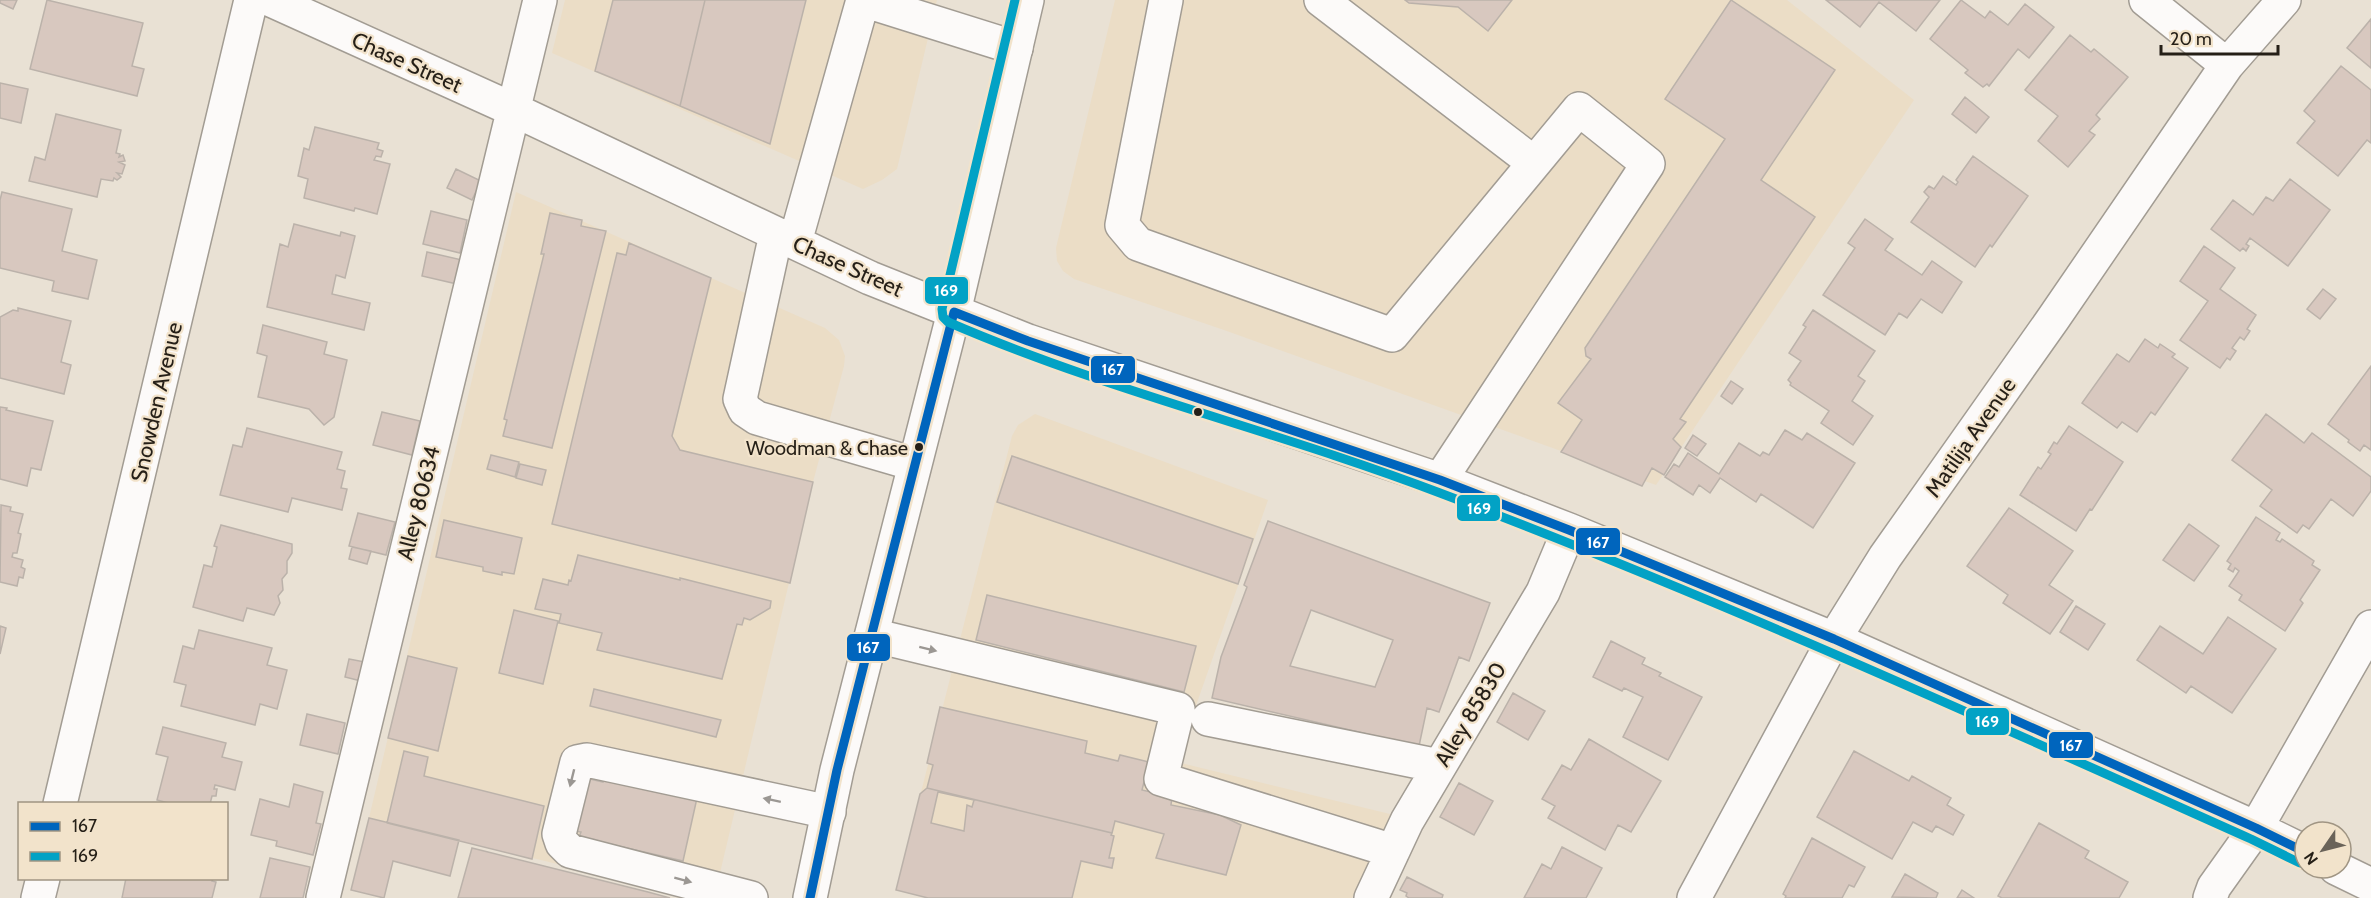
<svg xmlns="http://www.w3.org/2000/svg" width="2371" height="898" viewBox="0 0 2371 898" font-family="Cabin,sans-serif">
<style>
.built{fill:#ebddc6}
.building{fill:#d8c8bf;stroke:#bbb2aa;stroke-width:1.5;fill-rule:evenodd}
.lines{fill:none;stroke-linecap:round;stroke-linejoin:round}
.minor-casing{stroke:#a29c93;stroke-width:36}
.major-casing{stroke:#a29c93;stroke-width:36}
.minor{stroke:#fcfaf9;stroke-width:33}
.major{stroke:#fcfaf9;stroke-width:33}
.bus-1-casing{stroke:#f2e3cb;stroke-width:14}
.bus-2-casing{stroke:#f2e3cb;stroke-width:14}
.bus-1{stroke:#0065bd;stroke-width:9}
.bus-2{stroke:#02a2c5;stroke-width:9}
.oneway{fill:#9b9793}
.bus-dot{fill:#251f17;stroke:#f2e3cb;stroke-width:2}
.labels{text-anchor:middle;stroke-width:4.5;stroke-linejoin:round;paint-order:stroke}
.bus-label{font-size:20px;fill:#251f17;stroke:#f2e3cb;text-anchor:end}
.street-label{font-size:22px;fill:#251f17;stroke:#f2e3cb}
.line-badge{stroke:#f2e3cb;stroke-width:2}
.badge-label{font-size:16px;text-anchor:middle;font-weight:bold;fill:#fff}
</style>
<rect width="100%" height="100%" fill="#e9e1d4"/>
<path class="built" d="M565,0H937L897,169L882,180L863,189L552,53Z
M1115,0H1787L1914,100L1656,485L1224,330L1074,279L1063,271L1057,261L1056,248Z
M516,192L825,328L839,340L845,356L844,366L813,482L714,898H697L369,818Z
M1035,414L1268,500L1192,717L1181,763L1394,815L1352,898H928L896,890L1012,436L1018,425Z"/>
<path class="building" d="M0,0H17L13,9L0,3Z
M47,0L143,23L132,66L144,69L137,96L30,69Z
M613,0H705L680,106L595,71Z
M705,0H806L770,144L680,106Z
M1405,0H1512L1488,31L1458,7L1409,3Z
M1731,0L1835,70L1761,180L1815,217L1680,419L1686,422L1673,439L1681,447L1664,475L1652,468L1642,486L1561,452L1582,420L1558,403L1591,359L1586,356L1585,348L1725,139L1665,99Z
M1826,0H1940L1916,31L1879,2L1860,27Z
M1961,0L1985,18L1990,11L2008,25L2025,4L2054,27L2029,58L2018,49L1989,86L1987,84L1983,87L1965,73L1968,70L1930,39Z
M2371,19V68L2347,48Z
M2070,35L2091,52L2094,49L2128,77L2096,115L2100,119L2089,131L2095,135L2068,167L2038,141L2058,116L2025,90Z
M2341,66L2371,90V143L2367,140L2338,176L2297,143L2315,121L2304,111Z
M0,83L28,89L21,123L0,118Z
M1965,97L1989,117L1976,133L1952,114Z
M56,114L121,130L116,153L120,154L119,157L123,155L125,161L119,162L125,165L122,174L117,173L121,177L117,180L114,178L113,181L101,179L97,197L29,181L35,157L45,160Z
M315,127L379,143L377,149L383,151L381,157L376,156L374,160L390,164L377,214L355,208L354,211L304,198L308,179L298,176L304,148L309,150Z
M1973,156L2028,196L1992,247L1990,245L1975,267L1911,222L1929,197L1924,192L1929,186L1934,189L1943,176L1956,185L1958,182L1956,180Z
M456,169L481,181L472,200L447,188Z
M2290,179L2330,210L2288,266L2250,238L2246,244L2249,246L2246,251L2243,248L2240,251L2211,229L2233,200L2253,215L2266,197L2273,201Z
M2,192L72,209L62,251L97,260L88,299L52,291L54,281L0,268V200Z
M431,211L467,220L460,253L423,244Z
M550,213L582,220L581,226L606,231L552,448L503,436L507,420L504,419L544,254H541Z
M1865,219L1893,239L1885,250L1922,275L1932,261L1962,282L1942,313L1921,299L1907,318L1899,313L1885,335L1823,295L1855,248L1848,243Z
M294,224L340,236L341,232L355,236L345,278L336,275L332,294L370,303L364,330L267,307L280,244L288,247Z
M629,243L711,278L672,436L680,450L813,482L790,583L552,524L617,253L626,255Z
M2204,246L2235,268L2220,289L2256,315L2247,329L2250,331L2244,340L2240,337L2232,348L2236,351L2230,360L2227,358L2220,368L2180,340L2208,301L2180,281Z
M427,252L462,260L457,284L422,276Z
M2323,289L2336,299L2320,319L2307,309Z
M18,308L71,321L61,362L71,365L64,394L0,378V317L13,310L18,311Z
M1813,310L1875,351L1858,376L1865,381L1852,401L1873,416L1853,445L1821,423L1829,411L1790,385L1791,383L1788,380L1801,361L1789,353L1806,327L1803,325Z
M263,325L327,342L324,354L347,360L334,417L324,425L309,409L258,397L267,356L257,353Z
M2145,339L2158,348L2160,344L2175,354L2172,357L2188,368L2155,415L2151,412L2137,432L2122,422L2117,428L2082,403L2117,354L2129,362Z
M2371,366V450L2364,445L2360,451L2348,442L2349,440L2328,424Z
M1731,381L1743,389L1732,404L1721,396Z
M0,407L7,408L6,410L53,421L41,470L31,468L27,486L0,479Z
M382,412L420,421L412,455L373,445Z
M2266,414L2304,443L2312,433L2371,477V491L2353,516L2331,499L2309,529L2303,525L2297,533L2260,506L2272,490L2232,460Z
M2069,426L2123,462L2092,510L2090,509L2076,531L2020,495L2038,467L2041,469L2051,454L2048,452L2054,442L2057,444Z
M247,428L342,452L337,469L345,471L341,488L347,489L342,510L292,498L288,512L220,495L233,445L242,447Z
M1785,430L1802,440L1807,433L1855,463L1813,528L1761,494L1756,502L1720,478L1710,493L1699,485L1693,495L1665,477L1674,464L1679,467L1688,453L1719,474L1739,443L1760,456L1763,452L1769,455Z
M1693,435L1706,444L1697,456L1685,448Z
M491,455L519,462L515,477L487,469Z
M1012,456L1253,539L1238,584L997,502Z
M520,464L546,470L542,485L516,478Z
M1,505L11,507L10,511L23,514L18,533L21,534L17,553H13L12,557L23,560L21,567L25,569L23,578L19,577L17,586L0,582Z
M2009,508L2073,551L2049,585L2073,601L2050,634L2003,603L2008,595L1967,566Z
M358,513L395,522L386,555L349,546Z
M2256,517L2280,533L2276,540L2280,542L2282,539L2314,561L2312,565L2320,570L2300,600L2303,603L2285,631L2239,600L2242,595L2229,586L2239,571L2235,568L2233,572L2228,569L2231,564L2227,561Z
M444,520L522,538L514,574L502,572V575L483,571V567L436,557Z
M1268,521L1490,603L1469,661L1459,657L1439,712L1427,708L1419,746L1212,698L1221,657L1247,587L1244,585ZM1311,610L1393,640L1375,687L1290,666Z
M2189,524L2219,546L2194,581L2163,560Z
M221,525L292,544V553L287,561V573L282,579L283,590L278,596L280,603L274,615L247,608L243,621L193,607L204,565L212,567L217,547L214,546Z
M352,547L371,551L367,564L349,559Z
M578,555L680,580V578L771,601L770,608L750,620L744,618L742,625L737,624L722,679L597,650L602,633L559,623L561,614L535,609L543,579L568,585L569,580L571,581Z
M987,595L1196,646L1184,692L976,640Z
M2076,606L2105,624L2088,650L2060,632Z
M514,610L558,621L543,684L499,673Z
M2228,617L2276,649L2232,713L2191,686L2186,693L2137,660L2160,626L2203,654Z
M0,626L6,628L0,654Z
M199,630L272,648L267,665L287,670L277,709L260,704L255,725L181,706L186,685L174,682L183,646L194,649Z
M1611,641L1645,658L1642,664L1661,673L1659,676L1702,697L1668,760L1623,737L1643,697L1624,688L1622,691L1593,677Z
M408,656L457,668L438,751L388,738Z
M349,659L365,662L361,681L345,677Z
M594,689L721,720L716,737L590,706Z
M1513,693L1545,711L1528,740L1497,722Z
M940,707L1087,741L1085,753L1118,761L1120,755L1149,762L1142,790L1172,797L1171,805L1220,815L1241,825L1226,875L1156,858L1164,834L1115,821L1112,833L927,788L933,765L927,763Z
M307,714L345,723L338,754L300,745Z
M163,727L226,743L222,757L242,762L235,790L215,785L214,789H217L216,796H212L210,804H172L157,800L168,757L156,754Z
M1589,739L1661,781L1631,832L1618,825L1605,850L1548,818L1555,806L1542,799L1562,765L1571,770Z
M404,751L428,757L424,776L544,806L532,859L387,823Z
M1854,751L1909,781L1912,776L1951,798L1947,805L1964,815L1953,835L1936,826L1932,832L1913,822L1892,859L1817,817Z
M604,776L697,798L683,861L579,837L581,832L574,831L586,778L603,782Z
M1459,783L1493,801L1474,835L1440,817Z
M294,784L323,792L316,823L321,824L313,855L276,846L277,841L251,835L260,799L289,807Z
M927,788L1112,833L1111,835L1114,836L1109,858H1114L1112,868L1081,861L1072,898H928L896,890L920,794ZM938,792L974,800L972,807L967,805L964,831L931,823Z
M369,818L459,840L450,876L393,861L384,898L351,890Z
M2039,823L2089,851L2085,858L2128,882L2119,898H2002L1998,896Z
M1812,838L1865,867L1854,887L1849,885L1842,898H1785L1786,896L1783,894Z
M1562,847L1602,868L1586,898H1524L1542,864L1551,869Z
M472,848L648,892L670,898H458Z
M270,858L310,867L303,898H260Z
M1905,874L1938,893L1936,898L1892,897Z
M1407,877L1443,895L1442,898H1409L1406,896L1407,893L1400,890Z
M213,878L212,881L216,882L212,898H122L126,878Z
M1962,890L1974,898H1957Z"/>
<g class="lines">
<defs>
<path id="minor" d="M271,0L512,109L870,278L1028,341L1440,480L1569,530L1834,639L2256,828L2305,852
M1166,0L1122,225L1138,244L1392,335L1579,109L1648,164L1440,480
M1321,0L1534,163
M2146,0L2227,65
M776,234L740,399L745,410L757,418L914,464
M795,242L863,0L1016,48
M872,635L1178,709L1161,779L1393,851
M1208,719L1439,766
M60,804L251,0
M2336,868L2371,885
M38,898L43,878
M323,898L540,0
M751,898L570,851L562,843L559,834L577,762L587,760L829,812
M1371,898L1407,821L1543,592L1569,530
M1694,898L1834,639L1885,557L2053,319L2227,65L2284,0
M2210,898L2214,887L2256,828L2371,627"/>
<path id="major" d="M810,898L837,770L954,312L1027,0"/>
</defs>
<use href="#minor" class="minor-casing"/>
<use href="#major" class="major-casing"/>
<use href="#minor" class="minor"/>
<use href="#major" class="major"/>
<defs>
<path id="bus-1" d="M810,898L837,770L954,312L1028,341L1440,480L1569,530L1834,639L2256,828L2305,852"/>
<path id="bus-2" d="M1015,0L942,309L943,317L948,322C1107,391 1278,431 1440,493C1715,597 1983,719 2251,839L2300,863"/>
</defs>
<use href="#bus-1" class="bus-1-casing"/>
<use href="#bus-2" class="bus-2-casing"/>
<use href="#bus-1" class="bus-1"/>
<use href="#bus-2" class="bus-2"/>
</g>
<defs><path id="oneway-solid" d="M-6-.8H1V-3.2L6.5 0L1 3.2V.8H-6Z" transform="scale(1.5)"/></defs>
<g class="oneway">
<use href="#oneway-solid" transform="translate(928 649) rotate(14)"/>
<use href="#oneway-solid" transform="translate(572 778) rotate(104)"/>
<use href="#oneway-solid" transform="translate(772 800) rotate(-168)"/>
<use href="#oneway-solid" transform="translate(683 880) rotate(15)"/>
</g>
<g class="bus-dot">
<circle cx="1198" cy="412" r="5"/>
<circle cx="919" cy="447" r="5"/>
</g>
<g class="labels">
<g class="bus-label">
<text x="908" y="455">Woodman &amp; Chase</text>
</g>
<g class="street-label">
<text transform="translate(407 62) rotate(24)" y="8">Chase Street</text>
<text transform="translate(848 266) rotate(24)" y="8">Chase Street</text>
<text transform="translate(156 402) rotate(-77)" y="8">Snowden Avenue</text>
<text transform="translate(1970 437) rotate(-55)" y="8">Matilija Avenue</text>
<text transform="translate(418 503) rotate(-76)" y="8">Alley 80634</text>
<text transform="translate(1470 714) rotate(-59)" y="8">Alley 85830</text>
</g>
</g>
<g class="line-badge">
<rect x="924" y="276" width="45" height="29" rx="6" fill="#02a2c5"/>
<rect x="1090" y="355" width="46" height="29" rx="6" fill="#0065bd"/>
<rect x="1456" y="494" width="45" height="28" rx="6" fill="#02a2c5"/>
<rect x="1575" y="527" width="46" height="29" rx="6" fill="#0065bd"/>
<rect x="846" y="633" width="45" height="29" rx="6" fill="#0065bd"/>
<rect x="1965" y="707" width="45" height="29" rx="6" fill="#02a2c5"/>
<rect x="2048" y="731" width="46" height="28" rx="6" fill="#0065bd"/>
</g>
<g class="badge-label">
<text x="946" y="296">169</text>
<text x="1113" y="375">167</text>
<text x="1479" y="514">169</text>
<text x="1598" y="548">167</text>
<text x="868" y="653">167</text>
<text x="1987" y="727">169</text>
<text x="2071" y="751">167</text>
</g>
<rect x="18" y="802" width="210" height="78" fill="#f2e3cb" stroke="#a09583" stroke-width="1.5"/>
<rect x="30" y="822" width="30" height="9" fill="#0065bd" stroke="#a09583" stroke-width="1.5"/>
<text x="72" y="832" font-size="18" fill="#251f17">167</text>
<rect x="30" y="852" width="30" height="9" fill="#02a2c5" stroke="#a09583" stroke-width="1.5"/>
<text x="72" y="862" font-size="18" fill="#251f17">169</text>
<g transform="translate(2323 850) rotate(235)"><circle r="28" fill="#f2e3cb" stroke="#a09583" stroke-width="1.5"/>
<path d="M0-4.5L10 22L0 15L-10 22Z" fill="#6a6359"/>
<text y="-9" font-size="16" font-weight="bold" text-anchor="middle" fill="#251f17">N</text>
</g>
<path d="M2161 45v9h117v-9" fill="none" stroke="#251f17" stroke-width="3"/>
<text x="2170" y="45" font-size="18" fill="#251f17" stroke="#f2e3cb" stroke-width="4.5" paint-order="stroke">20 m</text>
</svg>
